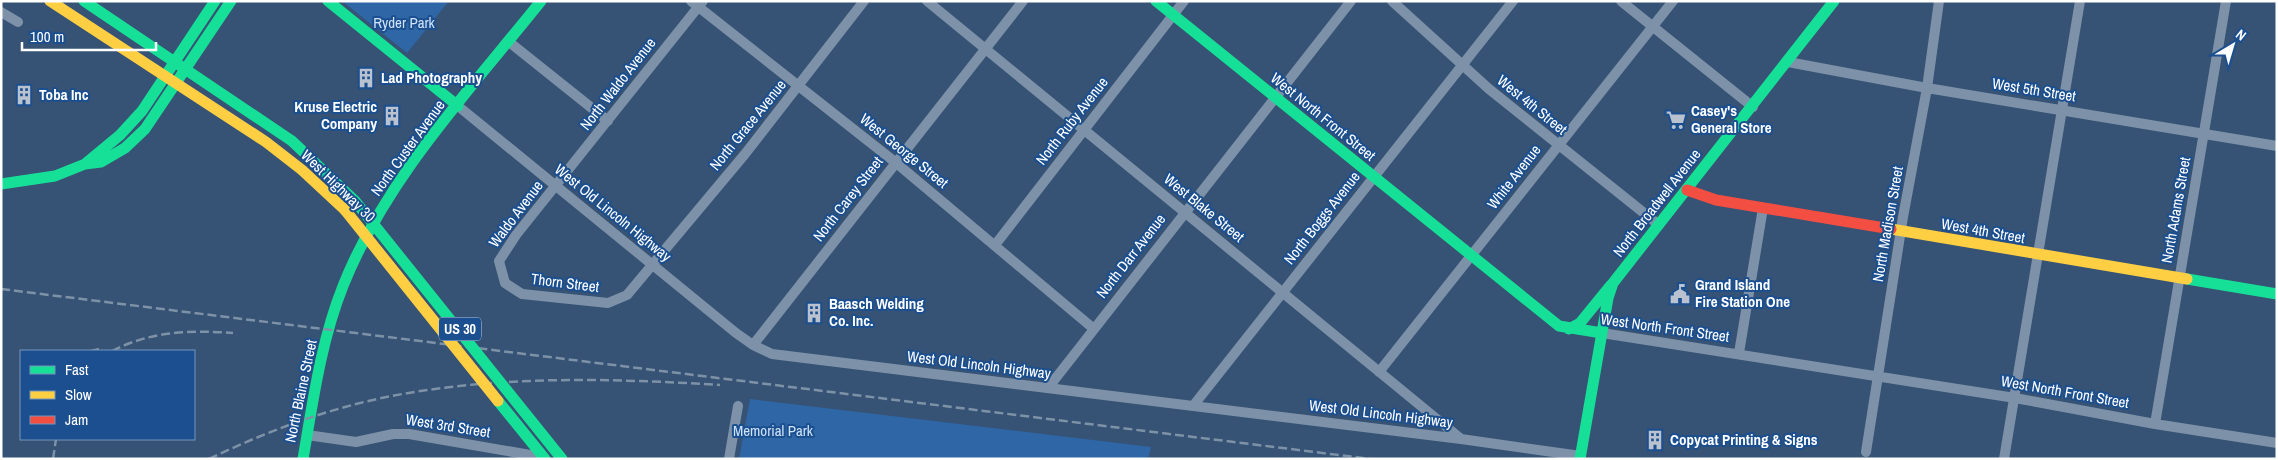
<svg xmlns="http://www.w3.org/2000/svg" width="2278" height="460" viewBox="0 0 2278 460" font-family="'Archivo Narrow',sans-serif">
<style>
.green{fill:#2f66a5}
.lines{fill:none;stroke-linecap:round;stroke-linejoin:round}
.street{stroke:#7d92a8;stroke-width:10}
.fast{stroke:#16e098;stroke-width:11}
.slow{stroke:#ffcf43;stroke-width:11}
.jam{stroke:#f24e42;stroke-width:11}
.rail{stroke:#7e92a7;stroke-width:2.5;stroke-dasharray:9 4;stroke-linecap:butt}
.fast-bridge{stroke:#16e098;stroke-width:11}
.slow-bridge{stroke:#ffcf43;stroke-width:11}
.labels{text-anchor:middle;stroke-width:4;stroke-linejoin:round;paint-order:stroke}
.shield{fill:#1b4f8f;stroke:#bbcadd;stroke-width:1}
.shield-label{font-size:14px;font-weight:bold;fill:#fff}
.park-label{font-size:15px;fill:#cfe3fa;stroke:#1b4f8f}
.poi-label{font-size:15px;font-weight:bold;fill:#fff;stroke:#1b4f8f;text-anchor:start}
.street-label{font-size:15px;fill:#fff;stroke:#1b4f8f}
</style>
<rect width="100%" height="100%" fill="#365274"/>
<path class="green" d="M342,1H449L407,53Z
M750,399L1151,447L1148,459H739Z"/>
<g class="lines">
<path class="street" d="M691,1L895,162L1094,329
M703,1L516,235L499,261L505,283L522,294L608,303L627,295L745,154L864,1
M927,1L1460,438
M1392,1L1489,89L1659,225
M1621,1L1753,107
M1,12L18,22
M509,42L608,121
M1788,62L1927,88L2277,146
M458,106L736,333L753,345L772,354L1461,439L1581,456
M995,245L1184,1
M1602,333L2015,398L2155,424L2277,443
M753,345L1023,1
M1739,353L1763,208
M1379,372L1673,1
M1048,388L1351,1
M1193,406L1513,1
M2155,424L2226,1
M307,435L356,442L393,434H409L542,457
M1866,452L1903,217L1927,88L1939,1
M729,459L738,406
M2004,459L2080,1"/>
<path class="fast" d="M84,1L292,141L355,201
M328,1L458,106
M1156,1L1559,326L1602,333
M85,164L120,135L142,111L215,1
M1,184L55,176L85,164L101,162L125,148L145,129L231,1
M2187,279L2277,294
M1569,329L1580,323L1611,285
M303,459C313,401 321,341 343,286C386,178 469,91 541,1
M1580,459L1608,298L1613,283L1834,1"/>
<path class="slow" d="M50,1L266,142L302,170L345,210
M1891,229L2187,279"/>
<path class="jam" d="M1687,190L1716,200L1891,229"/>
<path class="rail" d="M1,289L1371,459
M91,351L99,349
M112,351C151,331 190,330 233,333
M53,459L56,439
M209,459C263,433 319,412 377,399C489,375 606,378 720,385"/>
<path class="fast-bridge" d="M355,201L562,459
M498,401L545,459"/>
<path class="slow-bridge" d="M345,210L498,401"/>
</g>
<defs>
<symbol id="building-bare" viewBox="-9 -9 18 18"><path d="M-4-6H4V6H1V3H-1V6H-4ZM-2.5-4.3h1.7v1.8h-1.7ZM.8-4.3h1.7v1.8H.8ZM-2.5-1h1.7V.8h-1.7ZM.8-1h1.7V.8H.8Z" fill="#b9c2ce" stroke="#1b4f8f" stroke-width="2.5" paint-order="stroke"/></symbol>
<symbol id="supermarket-bare" viewBox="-9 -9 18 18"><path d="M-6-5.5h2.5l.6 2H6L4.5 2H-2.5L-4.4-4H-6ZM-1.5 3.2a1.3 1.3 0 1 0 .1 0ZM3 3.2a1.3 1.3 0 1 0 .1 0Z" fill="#b9c2ce" stroke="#1b4f8f" stroke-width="2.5" paint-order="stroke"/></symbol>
<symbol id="civic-bare" viewBox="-9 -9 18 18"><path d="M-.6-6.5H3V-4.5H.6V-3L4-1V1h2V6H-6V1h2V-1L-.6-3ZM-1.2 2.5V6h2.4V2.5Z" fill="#b9c2ce" stroke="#1b4f8f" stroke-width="2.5" paint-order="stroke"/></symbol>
</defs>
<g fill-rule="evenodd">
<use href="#building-bare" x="352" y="64" width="28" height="28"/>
<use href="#building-bare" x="10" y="81" width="28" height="28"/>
<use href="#building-bare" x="378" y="102" width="28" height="28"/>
<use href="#supermarket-bare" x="1662" y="106" width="28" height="28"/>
<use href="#civic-bare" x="1666" y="280" width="28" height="28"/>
<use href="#building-bare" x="800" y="299" width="28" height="28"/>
<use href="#building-bare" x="1641" y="426" width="28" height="28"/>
</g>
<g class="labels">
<rect class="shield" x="439" y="317.5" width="42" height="23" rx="4"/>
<g class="shield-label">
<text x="460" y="334">US 30</text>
</g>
<g class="park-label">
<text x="404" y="28">Ryder Park</text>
<text x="773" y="436">Memorial Park</text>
</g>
<g class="poi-label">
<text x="381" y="83">Lad Photography</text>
<text x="39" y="100">Toba Inc</text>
<text x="377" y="112" text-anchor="end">Kruse Electric<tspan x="377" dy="17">Company</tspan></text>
<text x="1691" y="116">Casey's<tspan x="1691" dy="17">General Store</tspan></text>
<text x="1695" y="290">Grand Island<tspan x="1695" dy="17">Fire Station One</tspan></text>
<text x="829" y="309">Baasch Welding<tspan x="829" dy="17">Co. Inc.</tspan></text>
<text x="1670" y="445">Copycat Printing &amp; Signs</text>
</g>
<g class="street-label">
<text transform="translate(618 84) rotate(-52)" y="5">North Waldo Avenue</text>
<text transform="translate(2034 90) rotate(9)" y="5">West 5th Street</text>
<text transform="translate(1532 105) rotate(39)" y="5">West 4th Street</text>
<text transform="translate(1323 117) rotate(39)" y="5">West North Front Street</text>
<text transform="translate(1072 121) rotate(-52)" y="5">North Ruby Avenue</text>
<text transform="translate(748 125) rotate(-51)" y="5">North Grace Avenue</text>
<text transform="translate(408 148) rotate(-54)" y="5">North Custer Avenue</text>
<text transform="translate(904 151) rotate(39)" y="5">West George Street</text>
<text transform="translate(1514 177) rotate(-52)" y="5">White Avenue</text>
<text transform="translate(338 186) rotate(44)" y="5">West Highway 30</text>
<text transform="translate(848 199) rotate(-52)" y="5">North Carey Street</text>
<text transform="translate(1657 203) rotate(-52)" y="5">North Broadwell Avenue</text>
<text transform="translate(1204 208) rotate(39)" y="5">West Blake Street</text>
<text transform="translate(2176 210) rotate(-80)" y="5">North Adams Street</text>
<text transform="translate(613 213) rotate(39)" y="5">West Old Lincoln Highway</text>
<text transform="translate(516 214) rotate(-53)" y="5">Waldo Avenue</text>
<text transform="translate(1322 218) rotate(-52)" y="5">North Boggs Avenue</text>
<text transform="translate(1888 224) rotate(-80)" y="5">North Madison Street</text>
<text transform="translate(1983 231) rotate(10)" y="5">West 4th Street</text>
<text transform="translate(1131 256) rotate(-52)" y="5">North Darr Avenue</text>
<text transform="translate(565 283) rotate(7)" y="5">Thorn Street</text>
<text transform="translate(1665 328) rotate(8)" y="5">West North Front Street</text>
<text transform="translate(979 365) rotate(7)" y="5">West Old Lincoln Highway</text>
<text transform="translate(301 391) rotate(-78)" y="5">North Blaine Street</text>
<text transform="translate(2065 392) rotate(10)" y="5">West North Front Street</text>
<text transform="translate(1381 414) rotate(7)" y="5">West Old Lincoln Highway</text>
<text transform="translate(448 426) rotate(9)" y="5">West 3rd Street</text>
</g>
</g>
<rect width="2278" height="460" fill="none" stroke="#ffffff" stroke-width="5"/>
<rect x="20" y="350" width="175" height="90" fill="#1b4f8f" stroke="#7695bc"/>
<rect x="30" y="366" width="25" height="8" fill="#16e098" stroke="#7695bc"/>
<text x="65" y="375" font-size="15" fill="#ffffff">Fast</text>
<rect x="30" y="391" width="25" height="8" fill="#ffcf43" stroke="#7695bc"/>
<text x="65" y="400" font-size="15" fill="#ffffff">Slow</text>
<rect x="30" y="416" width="25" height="8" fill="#f24e42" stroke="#7695bc"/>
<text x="65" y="425" font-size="15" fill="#ffffff">Jam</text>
<g transform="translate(2233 45) rotate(38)" stroke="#1b4f8f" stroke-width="4" paint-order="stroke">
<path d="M0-4L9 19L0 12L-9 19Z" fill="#ffffff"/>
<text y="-8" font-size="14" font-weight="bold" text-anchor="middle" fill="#ffffff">N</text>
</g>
<path d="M22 42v8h134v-8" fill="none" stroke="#ffffff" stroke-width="2.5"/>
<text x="30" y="42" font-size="15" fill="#ffffff" stroke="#1b4f8f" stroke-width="4" paint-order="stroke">100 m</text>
</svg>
